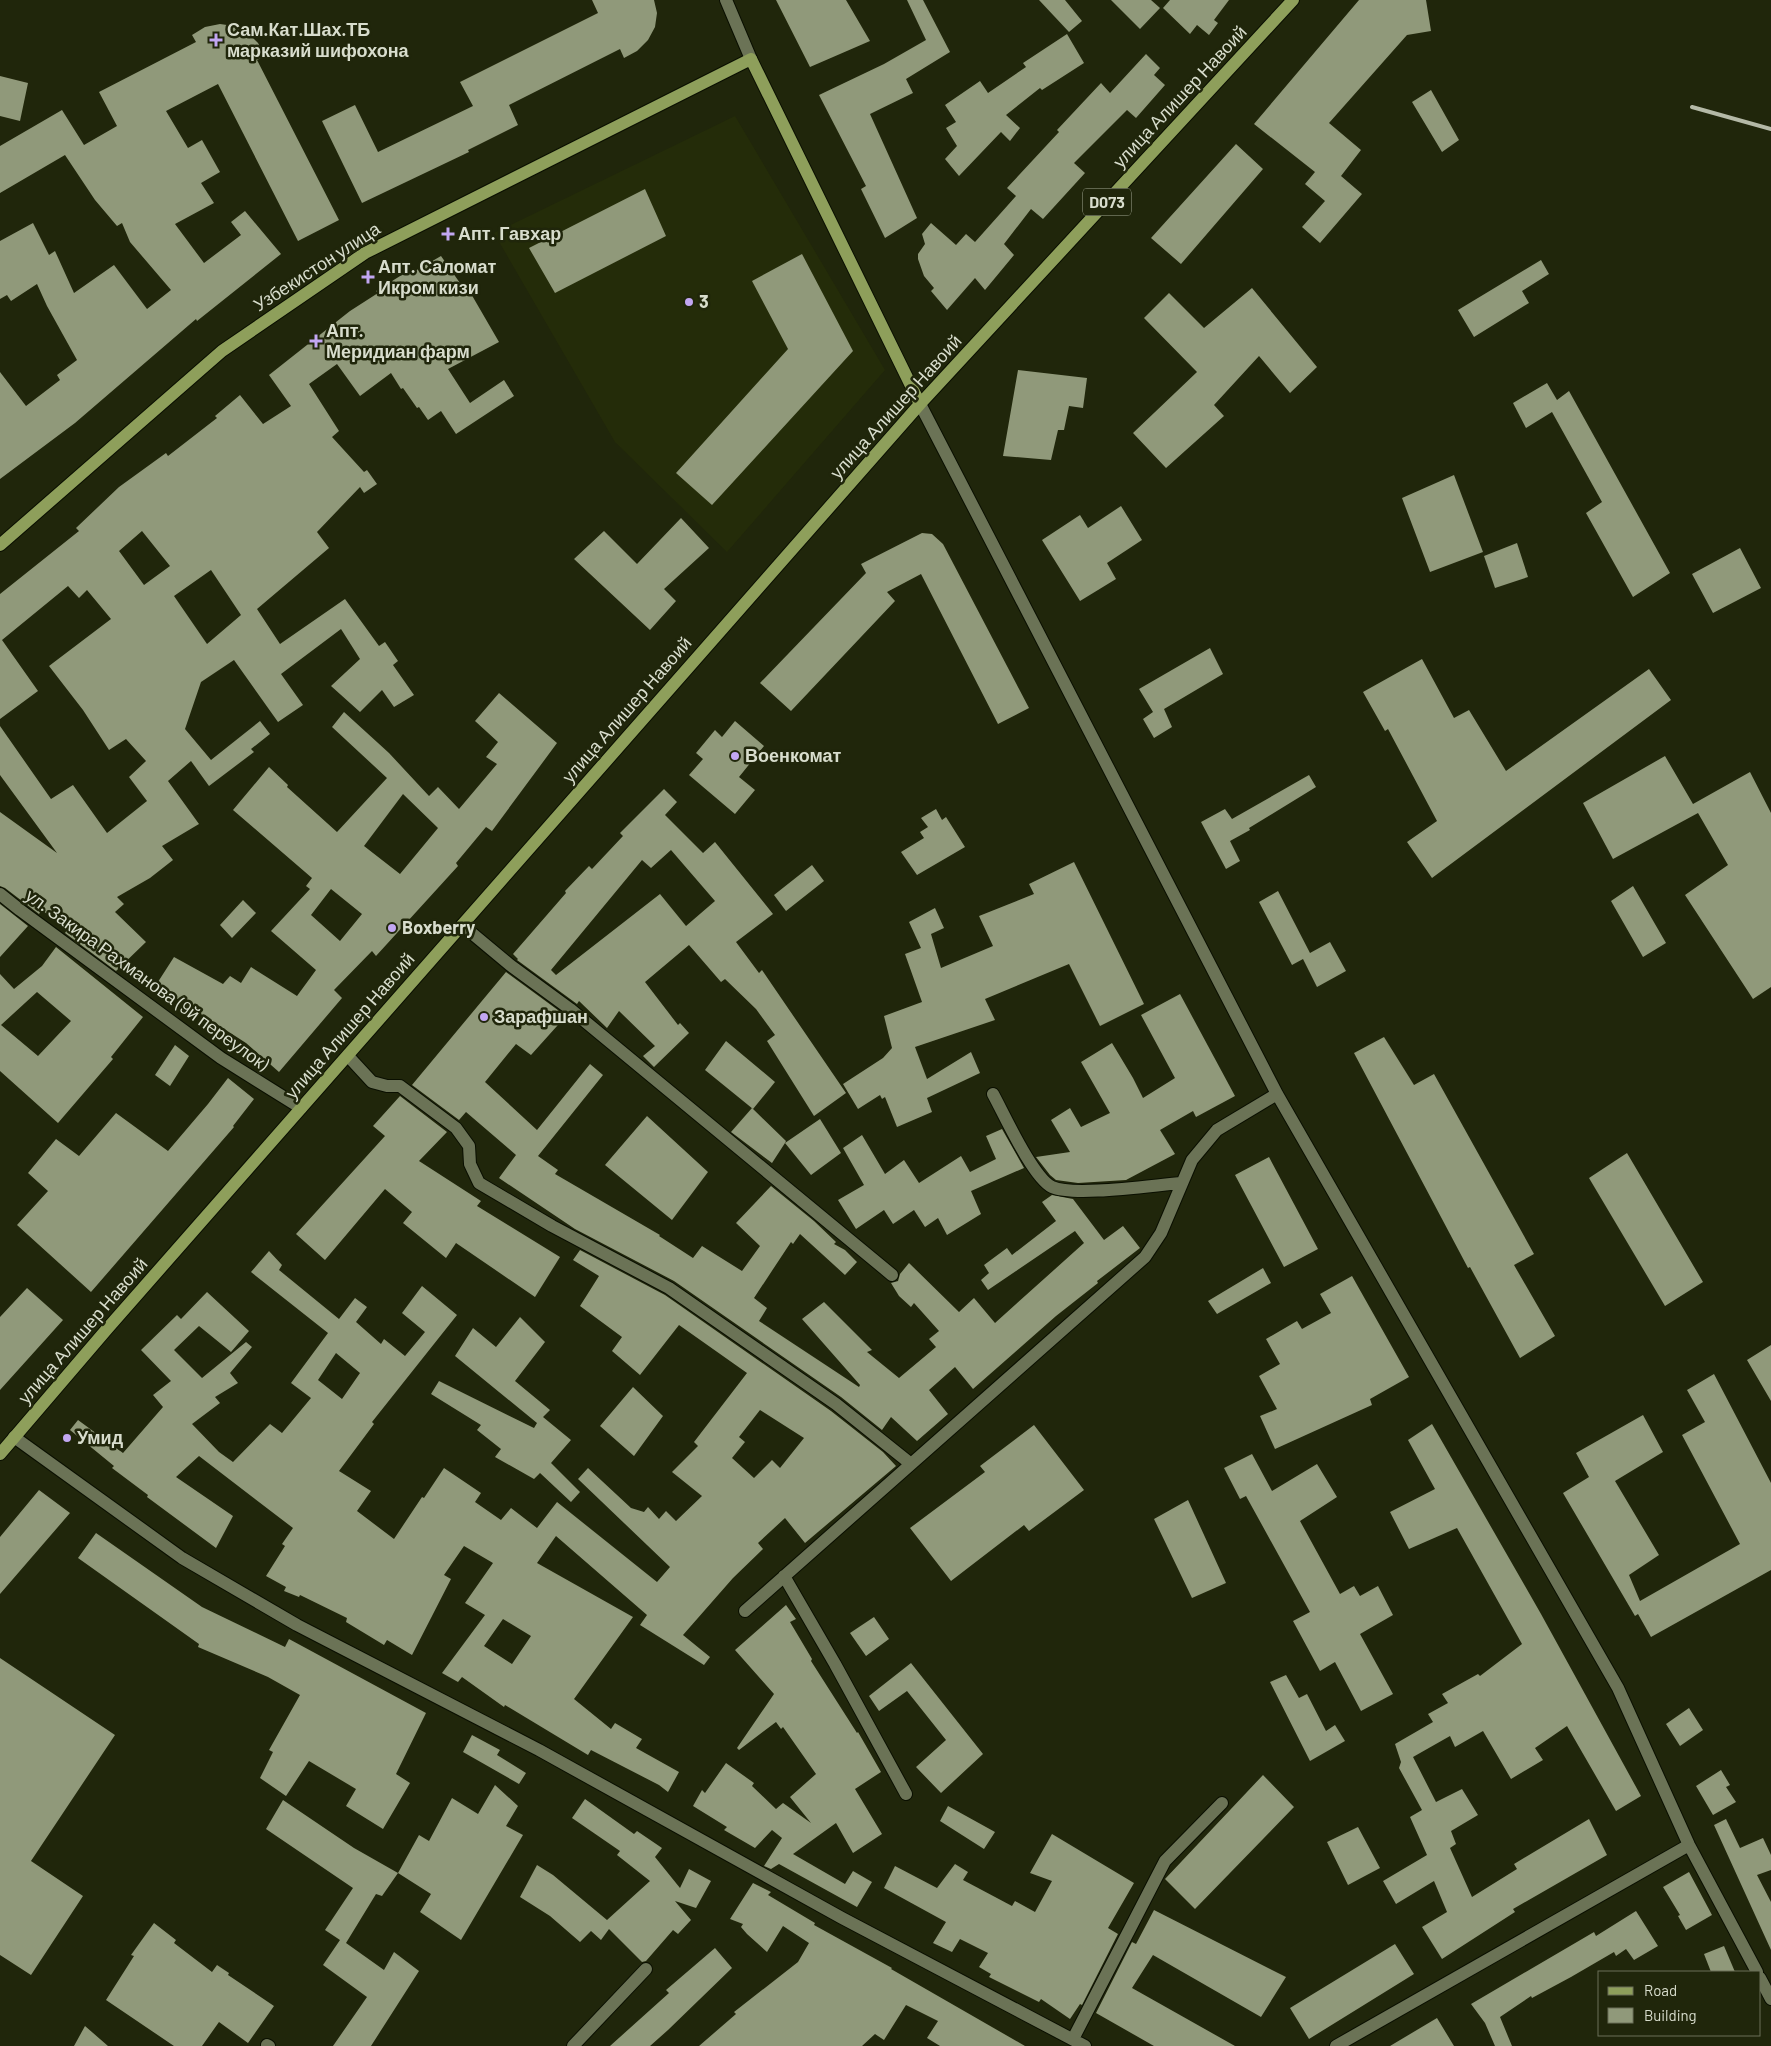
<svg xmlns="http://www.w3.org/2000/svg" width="1771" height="2046" viewBox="0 0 1771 2046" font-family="Barlow,sans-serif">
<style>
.built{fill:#242c09}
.building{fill:#90997a;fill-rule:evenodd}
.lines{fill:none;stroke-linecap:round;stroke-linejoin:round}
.minor-casing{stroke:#0a0f00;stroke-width:14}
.major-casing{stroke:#0a0f00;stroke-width:14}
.minor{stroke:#6b7356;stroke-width:12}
.major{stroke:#8e9f5b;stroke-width:12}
.rail{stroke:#b4b9a7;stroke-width:4}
.poi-dot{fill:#c2a7f2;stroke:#20260b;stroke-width:2}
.labels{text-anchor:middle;stroke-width:5;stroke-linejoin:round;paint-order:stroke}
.shield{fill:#20260b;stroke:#a1a693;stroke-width:1}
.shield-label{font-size:16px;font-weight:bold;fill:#d8ddcd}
.poi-label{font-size:18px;font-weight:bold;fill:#d8ddcd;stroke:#20260b;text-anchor:start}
.street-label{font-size:18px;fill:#d8ddcd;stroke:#20260b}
</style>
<rect width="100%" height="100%" fill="#20260b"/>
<path class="built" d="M735,116L885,370L727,552L615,442L494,233Z"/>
<path class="building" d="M592,0H654L657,13L655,27L648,40L637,51L624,58L620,49L509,105L518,125L468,150L469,152L362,203L322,121L355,105L378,152L473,106L460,82L598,13Z
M776,0H846L870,41L810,67Z
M907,0H923L950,52L906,79L913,93L870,114L917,218L885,238L861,189L866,186L819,95L884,64L926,40Z
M1039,0H1065L1082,21L1069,32Z
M1111,0H1151L1160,8L1140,29Z
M1170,0H1229L1214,20L1218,23L1209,35L1197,25L1190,34L1163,8Z
M1359,0H1426L1431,31L1407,35L1329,123L1361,150L1341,176L1362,194L1320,243L1302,227L1325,201L1305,184L1315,172L1254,124Z
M220,24L234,26L248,33L258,43L265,56L257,60L339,220L298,241L218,84L166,111L188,148L202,140L220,172L201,183L214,203L175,224L204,263L241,235L231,222L245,211L281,254L197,321L196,319L75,423L0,479V372L26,406L60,380L57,375L77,360L47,306L37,284L11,301L7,295L0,299V241L33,223L49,255L55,251L74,293L114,265L147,309L171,290L130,242L122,223L117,226L95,200L65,155L0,193V146L62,110L84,145L117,126L99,92L196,42L192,35L205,27Z
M1067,34L1084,63L1042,90L1040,88L1006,115L1020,128L1010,141L1001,132L959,176L945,159L957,146L946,128L956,122L945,105L980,81L988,93L1026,67L1023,63Z
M1146,54L1160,68L1154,75L1165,85L1136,118L1127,110L1074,163L1085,173L1043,219L1031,209L1004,244L1014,255L985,290L975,278L947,310L931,291L934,288L924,276L918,259V254L925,244L922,234L931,223L956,245L966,234L975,242L1016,196L1007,188L1059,132L1057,130L1101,83L1110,93Z
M0,76L28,83L20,121L0,116Z
M1431,90L1459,140L1442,152L1412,102Z
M1236,144L1263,169L1181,264L1151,238Z
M645,189L666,236L555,293L529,248Z
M802,254L853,351L712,505L676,473L788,349L752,281Z
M441,256L467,293L470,292L499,342L448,369L470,403L504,380L514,396L456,434L441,411L428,420L419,407L417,408L403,388L401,389L391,373L360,396L337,364L309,384L339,431L332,437L364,472L367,470L377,484L364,493L360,487L317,532L329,548L257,609L280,644L345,599L379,646L385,642L398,661L393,665L414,695L394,707L382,690L360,712L331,686L360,659L341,629L281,674L303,705L278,722L234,660L201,682L185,729L211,760L260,721L270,734L251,749L254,752L209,786L191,761L168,781L199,824L162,846L173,860L150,878L117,897L124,904L115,912L146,942L116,971L65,933L67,930L42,910L39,914L5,888L0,886V812L57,853L0,775V726L51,799L73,785L107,833L147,801L129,777L146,761L126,739L109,750L83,710L49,666L111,619L87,590L79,598L68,586L2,640L38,691L0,719V594L79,531L76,528L119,487L166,453L168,456L217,418L215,416L240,395L263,424L291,406L269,375L350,311L378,293L376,291L413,268L415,271ZM142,531L170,566L144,585L119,551ZM211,570L241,615L207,644L174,596Z
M1541,260L1549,274L1522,291L1529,303L1474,337L1458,310Z
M1252,288L1317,367L1290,393L1259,356L1214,405L1224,416L1166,468L1133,433L1197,372L1144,318L1169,293L1204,328Z
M1018,370L1087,378L1083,408L1069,406L1064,430H1058L1051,460L1003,456Z
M1547,383L1557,400L1569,391L1670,573L1633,597L1586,513L1602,502L1552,412L1526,428L1513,403Z
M1454,475L1483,552L1430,572L1402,498Z
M1121,506L1142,540L1107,563L1116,579L1080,601L1042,540L1080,515L1088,528Z
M681,518L709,548L664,589L676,601L650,630L574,559L604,531L637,564Z
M922,533L932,534L943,544L1029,708L998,724L921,574L887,592L895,601L791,711L760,683L866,573L861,564Z
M1517,543L1528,577L1495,588L1484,556Z
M1740,548L1761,588L1713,613L1692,574Z
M1210,648L1223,674L1164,709L1172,727L1154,738L1143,719L1153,712L1139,689Z
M1422,659L1454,718L1469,710L1506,771L1649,669L1671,700L1432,878L1407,842L1437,821L1388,729L1385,731L1363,692Z
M499,693L557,743L492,831L486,827L456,863L458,866L376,956L372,951L334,990L342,998L279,1072L246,1043L156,985L174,957L223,984L230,976L241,983L251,967L297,996L316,970L271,931L310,889L306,886L312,878L233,810L269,767L288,785L287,787L337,832L387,778L332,727L344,712L389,753L429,796L438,787L459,809L497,764L486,757L498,742L475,721ZM403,794L438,828L400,874L364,846ZM331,889L362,914L340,941L311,915Z
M735,721L764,746L739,777L755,790L735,814L689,775L703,759L696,753L715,730L722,737Z
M1665,756L1693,804L1750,772L1771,813V987L1753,999L1685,895L1728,865L1698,813L1613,859L1583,803Z
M1309,775L1316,787L1249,828L1250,830L1230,841L1240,861L1226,869L1201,822L1225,809L1232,819Z
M664,789L677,802L665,815L703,853L715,842L773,914L736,942L759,973L762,970L846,1093L814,1116L767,1041L775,1035L756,1009L725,979L721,982L689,945L645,982L678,1025L680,1023L689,1033L654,1067L643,1056L655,1046L619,1011L607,1028L579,1001L577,1004L517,960L518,959L513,954L566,893L565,891L589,866L592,869L623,836L620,833ZM671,850L715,901L686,926L660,894L556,975L551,970L642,860L651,868Z
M936,809L942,820L946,817L965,847L917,875L901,852L924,838L920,832L928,827L921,818Z
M1074,862L1144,1004L1100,1026L1069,964L985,999L995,1020L915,1047L927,1079L971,1052L980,1073L927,1098L932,1112L897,1127L885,1097L882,1099L880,1095L858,1109L843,1084L883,1058L892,1048L884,1016L922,1002L905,954L921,948L909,922L935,908L944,928L931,934L941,968L993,946L979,916L1034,894L1029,884Z
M812,865L824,881L786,911L774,895Z
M1633,886L1666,943L1643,957L1611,901Z
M1278,891L1310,953L1330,942L1346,971L1317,987L1303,959L1292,965L1259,902Z
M243,900L256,913L232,938L220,925Z
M0,904L28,926L0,957Z
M56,947L143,1017L111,1057L113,1059L58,1123L0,1071V974L14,989L42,966ZM37,992L71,1021L38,1056L1,1025Z
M506,972L566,1016L531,1055L516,1044L485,1082L537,1130L590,1064L603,1075L538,1156L558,1170L555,1174L660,1235L659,1236L693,1258L702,1246L742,1271L760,1246L736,1223L771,1186L814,1221L836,1242L834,1244L845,1250L857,1262L845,1275L800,1234L793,1244L791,1242L754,1298L767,1308L759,1321L859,1387L860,1385L802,1319L824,1302L872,1350L867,1352L899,1378L936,1347L929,1339L939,1331L914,1303L911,1307L899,1296L891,1283L898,1281L900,1274L909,1263L959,1312L974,1298L995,1323L1084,1243L1075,1231L988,1290L981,1280L989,1273L984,1265L1007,1248L1012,1255L1056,1221L1042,1202L1052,1195L1073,1199L1104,1240L1123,1226L1140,1248L1097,1281L1098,1283L1056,1316L973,1389L955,1367L929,1390L948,1414L917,1441L891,1417L882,1430L841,1397L674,1281L575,1229L499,1178L516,1155L466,1112L459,1120L412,1085Z
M1180,994L1235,1096L1196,1117L1193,1111L1160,1130L1175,1154L1126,1180L1078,1183L1056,1180L1050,1175L1036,1157L1070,1152L1051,1120L1070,1108L1081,1127L1110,1113L1081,1062L1112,1043L1133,1078L1143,1098L1175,1078L1141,1015Z
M1384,1037L1414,1085L1434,1074L1534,1254L1514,1265L1555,1336L1520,1358L1470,1267L1468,1268L1354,1053Z
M726,1041L775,1082L753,1109L705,1070Z
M175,1045L189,1056L170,1086L155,1075Z
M228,1078L254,1099L233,1126L234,1127L91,1292L17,1225L48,1191L28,1173L56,1139L79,1156L116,1113L168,1151L208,1104Z
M400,1096L447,1132L419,1161L481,1201L477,1206L560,1257L535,1297L456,1243L446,1258L403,1223L412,1212L385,1189L325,1260L296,1234L385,1136L373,1126Z
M752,1108L786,1141L785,1143L820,1119L841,1153L811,1175L785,1143L772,1163L731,1132Z
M647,1116L708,1172L672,1220L605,1165Z
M1002,1129L1024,1168L971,1191L981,1214L947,1235L938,1218L925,1227L914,1210L893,1224L884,1210L856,1229L838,1200L864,1185L843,1148L862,1135L885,1174L904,1160L919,1183L961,1156L970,1172L996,1159L986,1136Z
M1627,1153L1703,1282L1665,1306L1589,1178Z
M1269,1157L1318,1249L1284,1267L1235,1175Z
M580,1250L665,1295L831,1411L883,1452L896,1466L805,1543L785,1518L758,1543L763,1549L733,1578L683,1635L710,1657L704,1665L640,1625L647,1615L556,1536L537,1563L633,1617L574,1699L611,1729L615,1723L642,1739L636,1748L679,1772L668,1792L659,1785L591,1750L588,1755L505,1705L504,1707L462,1677L458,1682L442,1673L485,1615L465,1603L493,1563L464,1546L444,1575L451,1579L412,1655L387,1640L384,1645L346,1622L347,1618L300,1595L299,1597L284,1591L286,1587L266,1576L285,1546L282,1544L293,1528L199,1456L176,1477L233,1516L216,1548L147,1497L148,1495L112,1468L114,1466L70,1430L78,1420L123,1453L163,1407L153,1395L171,1381L141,1350L177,1315L181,1319L207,1292L249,1331L231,1352L199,1326L174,1350L202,1378L246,1342L252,1347L230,1373L238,1383L215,1397L220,1403L192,1424L219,1452L233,1462L270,1424L282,1433L311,1398L291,1383L328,1333L251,1272L269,1251L282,1265L279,1270L339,1319L355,1298L367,1307L356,1322L381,1344L384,1339L405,1356L425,1332L402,1313L422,1286L457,1315L372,1422L374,1424L339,1471L371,1491L357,1511L394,1539L422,1497L424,1498L444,1468L481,1493L475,1502L501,1520L511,1508L537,1528L557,1502L657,1582L670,1567L578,1479L588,1468L631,1508L644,1512L648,1507L659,1519L666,1511L676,1521L702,1496L672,1472L698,1446L694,1442L747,1373L679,1325L640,1375L612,1351L622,1337L580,1306L599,1276L573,1260ZM336,1353L360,1373L342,1399L318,1380ZM760,1410L804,1438L780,1468L772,1460L754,1478L732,1458L745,1442L739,1437ZM503,1619L531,1636L512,1664L484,1646Z
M1263,1268L1271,1283L1217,1314L1208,1301Z
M1352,1276L1409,1377L1370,1399L1372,1405L1275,1449L1260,1416L1277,1409L1259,1376L1280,1364L1266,1339L1297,1321L1302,1329L1331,1313L1320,1294Z
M27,1288L63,1320L0,1390V1317Z
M520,1317L545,1342L515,1381L550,1410L543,1417L571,1440L551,1463L580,1492L571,1502L540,1473L534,1479L495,1457L501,1449L477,1430L481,1425L431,1394L439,1381L534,1428L537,1423L455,1356L473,1328L496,1347Z
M1771,1345V1401L1747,1360Z
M1714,1374L1771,1483V1570L1651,1637L1638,1614L1635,1616L1563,1493L1589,1477L1576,1453L1643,1415L1663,1452L1615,1481L1659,1555L1629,1575L1640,1601L1740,1544L1682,1435L1705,1422L1687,1390Z
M633,1387L663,1416L634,1456L600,1426Z
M1432,1424L1541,1614L1641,1796L1616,1811L1567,1726L1535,1748L1543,1760L1511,1779L1483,1731L1455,1747L1450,1736L1413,1757L1436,1802L1462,1789L1478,1815L1451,1831L1456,1844L1450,1848L1472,1897L1517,1869L1514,1864L1589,1819L1607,1855L1513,1909L1515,1912L1442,1959L1422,1927L1447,1912L1434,1881L1396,1904L1383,1881L1427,1855L1410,1817L1422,1810L1399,1768L1401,1762L1395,1744L1433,1722L1428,1714L1448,1703L1442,1694L1478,1674L1480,1676L1522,1644L1457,1528L1409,1549L1390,1512L1435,1489L1408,1440Z
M1034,1425L1084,1490L1029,1531L1024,1525L951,1581L910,1528L985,1472L980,1466Z
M1252,1454L1272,1491L1317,1464L1337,1497L1300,1521L1340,1594L1354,1586L1360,1596L1378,1586L1393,1615L1360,1634L1393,1694L1361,1711L1335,1662L1320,1671L1293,1621L1310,1612L1246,1496L1240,1499L1224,1468Z
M39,1490L70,1513L0,1594V1537Z
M1188,1500L1226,1583L1192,1598L1154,1519Z
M96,1533L202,1607L285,1647L289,1639L426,1713L396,1774L410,1783L383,1829L346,1806L356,1789L309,1761L286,1796L260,1778L273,1752L269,1750L300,1695L268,1677L198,1647L199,1644L78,1558Z
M786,1605L796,1619L790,1622L812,1659L811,1661L857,1733L858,1732L881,1772L855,1789L882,1834L853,1853L836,1823L793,1854L845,1884L853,1871L872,1882L857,1907L779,1864L771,1869L764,1866L782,1838L772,1830L755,1848L724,1830L727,1827L693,1806L702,1790L705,1793L726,1763L754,1783L752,1786L776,1809L783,1803L811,1823L790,1797L816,1774L783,1727L781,1729L776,1722L739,1750L737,1748L774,1694L735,1650Z
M874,1617L889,1639L866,1656L850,1633Z
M0,1658L115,1735L31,1861L83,1896L31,1975L0,1955Z
M911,1663L983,1754L941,1793L916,1767L946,1740L907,1691L879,1711L869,1696Z
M1286,1675L1299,1698L1307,1694L1326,1731L1335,1725L1345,1741L1310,1761L1270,1682Z
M1689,1708L1703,1730L1680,1746L1666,1724Z
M472,1735L500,1750L497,1755L526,1773L519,1784L463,1752Z
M1721,1770L1730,1785L1726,1787L1736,1802L1713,1815L1696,1786Z
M1263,1775L1294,1807L1195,1909L1165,1879Z
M495,1785L518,1806L506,1826L523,1835L461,1940L420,1912L431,1894L398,1873L419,1835L429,1841L452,1798L478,1814Z
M585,1799L634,1834L637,1831L662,1848L655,1857L680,1888L689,1869L711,1881L696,1908L675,1901L691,1920L678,1934L673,1930L646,1961L642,1962L609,1929L601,1940L591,1931L580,1942L550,1916L520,1897L537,1865L553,1875L607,1920L650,1881L617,1855L620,1851L572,1818Z
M283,1800L354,1848L398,1873L382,1896L376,1894L346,1943L384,1970L394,1952L419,1971L371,2046H333L367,1997L323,1965L340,1940L325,1930L353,1888L266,1829Z
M948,1806L995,1832L984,1849L940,1821Z
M1726,1819L1740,1848L1763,1838L1771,1855V1870L1757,1875L1771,1902V1950L1714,1825Z
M1358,1827L1380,1868L1348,1885L1327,1842Z
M1052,1834L1134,1883L1108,1928L1118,1934L1082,2005L1080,2004L1070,2019L1041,1999L1039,2002L989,1977L991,1974L979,1967L988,1953L960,1939L952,1952L933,1943L946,1922L884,1888L895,1866L937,1888L955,1864L968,1872L963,1880L1012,1906L1015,1901L1035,1912L1052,1881L1030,1873Z
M1689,1872L1712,1915L1686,1930L1678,1916L1680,1915L1663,1887Z
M753,1883L771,1892L768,1895L815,1923L814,1925L892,1968L891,1969L1025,2046H940L927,2038L938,2021L906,2005L884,2040L875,2034L862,2046H699L736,2014L734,2012L798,1962L809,1943L783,1926L767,1952L747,1934L741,1927L743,1924L730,1919Z
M1154,1910L1286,1977L1261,2017L1153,1955L1132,1988L1235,2046H1154L1096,2013L1132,1942L1136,1944Z
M1636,1911L1658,1946L1634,1960L1626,1949L1616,1956L1614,1952L1571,1977L1532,1998L1531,1996L1500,2017L1512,2046H1495L1485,2023L1471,2004L1594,1932L1596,1936Z
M154,1923L176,1940L174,1943L212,1972L217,1965L229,1973L228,1975L274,2006L248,2043L219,2022L202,2046H174L106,2000L134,1956L131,1955Z
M1395,1944L1414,1974L1309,2039L1290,2008Z
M1724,1946L1735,1972H1711L1704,1954Z
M715,1948L732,1968L668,2030L650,2046H610L669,1993L666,1990Z
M1437,2018L1454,2046H1390Z
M85,2026L108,2046H74Z"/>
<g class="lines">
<defs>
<path id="minor" d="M726,0L751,59
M920,404L1277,1094L1618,1688L1689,1845L1757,1972
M0,894L20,910L221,1058L301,1108
M462,925L510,965L570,1009L892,1275
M348,1056L372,1082L387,1086H400L456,1128L469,1146L470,1164L479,1183L552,1226L669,1288L836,1404L911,1464
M993,1094C1004,1114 1033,1178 1052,1187C1074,1197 1154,1185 1182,1183
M14,1437L182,1558L297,1625L539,1750L842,1918L1085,2046
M784,1576L835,1664L906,1794
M745,1611L1145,1257L1161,1233L1192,1160L1217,1130L1277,1094
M1760,1978L1771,1999
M1073,2039L1165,1861L1222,1803
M267,2045L269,2046
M573,2046L646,1969
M1336,2046L1689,1845"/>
<path id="major" d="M0,545L222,351L365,253L751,59L920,404
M0,1454L107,1329L920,404L1293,0"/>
</defs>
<use href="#minor" class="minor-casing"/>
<use href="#major" class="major-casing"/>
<use href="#minor" class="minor"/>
<use href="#major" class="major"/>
<path class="rail" d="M1692,107L1771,129"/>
</g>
<g class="poi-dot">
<path d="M213.5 32.5h5v5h5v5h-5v5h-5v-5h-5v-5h5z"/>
<path d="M445.5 226.5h5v5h5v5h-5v5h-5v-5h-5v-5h5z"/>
<path d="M365.5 269.5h5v5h5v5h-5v5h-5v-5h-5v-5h5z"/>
<circle cx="689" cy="302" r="5"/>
<path d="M313.5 333.5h5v5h5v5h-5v5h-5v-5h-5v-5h5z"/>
<circle cx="735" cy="756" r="5"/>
<circle cx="392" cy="928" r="5"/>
<circle cx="484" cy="1017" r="5"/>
<circle cx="67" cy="1438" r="5"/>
</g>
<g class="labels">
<rect class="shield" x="1083" y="188.5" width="48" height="27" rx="4"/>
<g class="shield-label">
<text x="1107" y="208">D073</text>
</g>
<g class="poi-label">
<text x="227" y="36">Сам.Кат.Шах.ТБ<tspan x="227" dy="21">марказий шифохона</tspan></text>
<text x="458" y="240">Апт. Гавхар</text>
<text x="378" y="273">Апт. Саломат<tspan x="378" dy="21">Икром кизи</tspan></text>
<text x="699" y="308">3</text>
<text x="326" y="337">Апт.<tspan x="326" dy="21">Меридиан фарм</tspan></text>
<text x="745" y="762">Военкомат</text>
<text x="402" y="934">Boxberry</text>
<text x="494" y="1023">Зарафшан</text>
<text x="77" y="1444">Умид</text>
</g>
<g class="street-label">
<text transform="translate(1180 97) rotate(-47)" y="6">улица Алишер Навоий</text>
<text transform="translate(317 267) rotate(-33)" y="6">Узбекистон улица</text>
<text transform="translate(896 407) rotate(-48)" y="6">улица Алишер Навоий</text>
<text transform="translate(627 710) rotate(-49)" y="6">улица Алишер Навоий</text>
<text transform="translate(147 980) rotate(36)" y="6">ул. Закира Рахманова (9й переулок)</text>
<text transform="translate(350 1026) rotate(-49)" y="6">улица Алишер Навоий</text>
<text transform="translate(83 1331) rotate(-49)" y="6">улица Алишер Навоий</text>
</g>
</g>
<rect x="1598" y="1971" width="162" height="65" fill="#20260b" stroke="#6a6f59"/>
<rect x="1608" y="1987" width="25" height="8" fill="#8e9f5b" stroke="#6a6f59"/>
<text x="1644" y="1996" font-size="15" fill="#d8ddcd">Road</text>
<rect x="1608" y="2008" width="25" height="15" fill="#90997a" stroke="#6a6f59"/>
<text x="1644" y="2021" font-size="15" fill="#d8ddcd">Building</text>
</svg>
